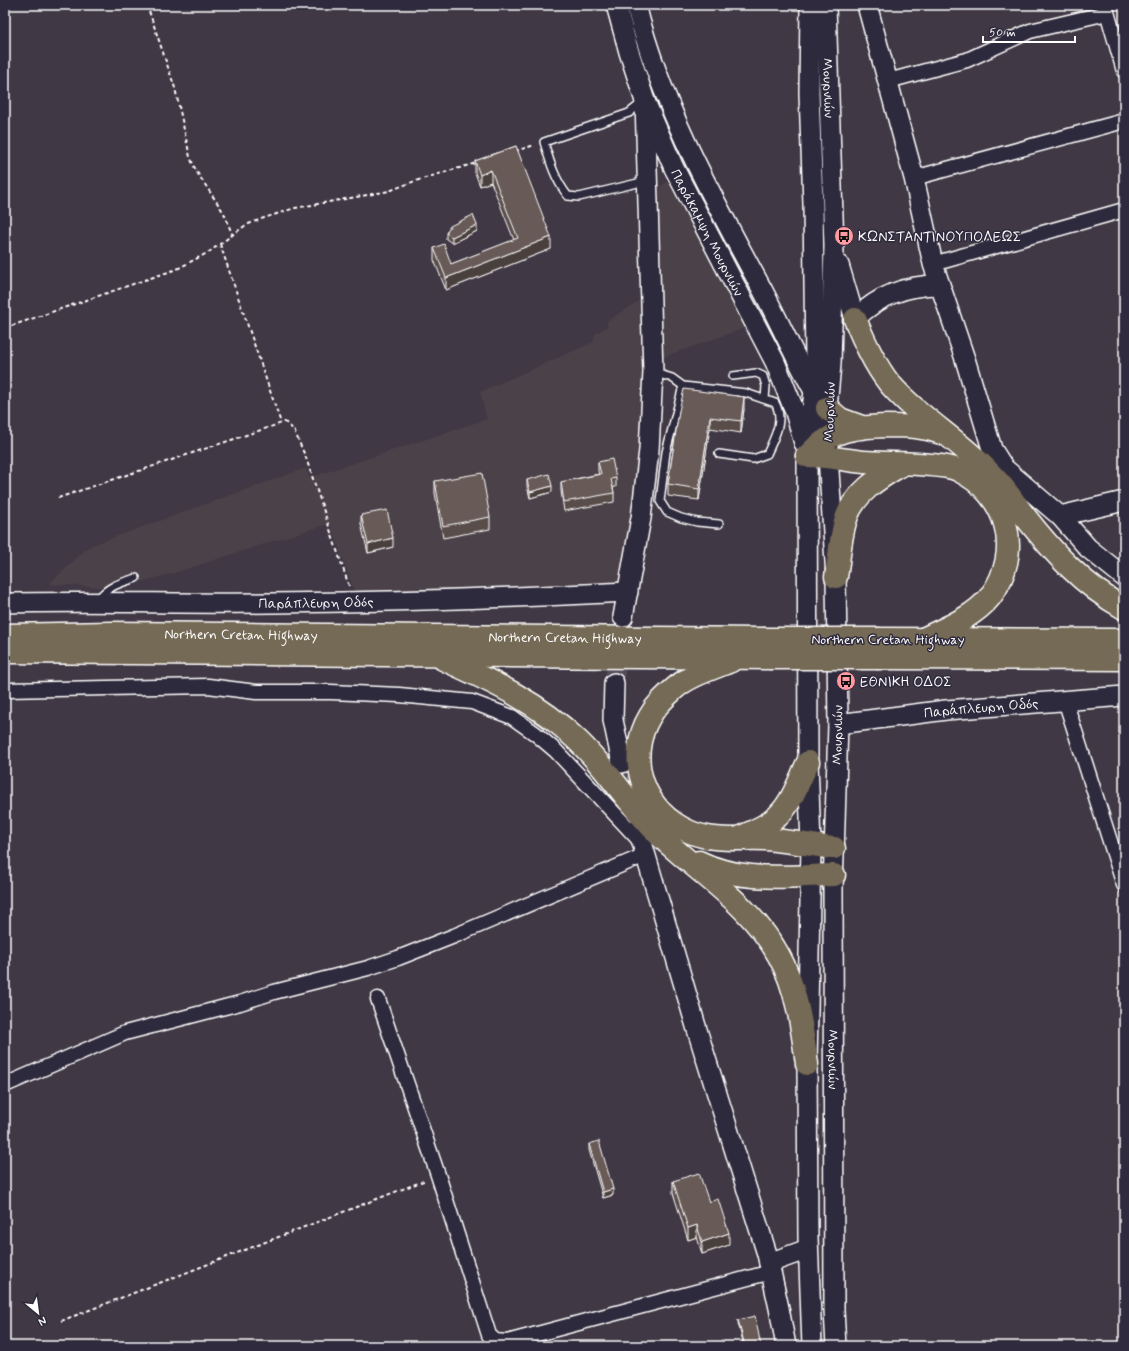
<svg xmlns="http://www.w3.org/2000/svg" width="1129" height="1351" viewBox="0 0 1129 1351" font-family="Mynerve,sans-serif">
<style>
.built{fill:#4c4249}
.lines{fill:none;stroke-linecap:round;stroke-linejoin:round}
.secondary-tunnel{stroke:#534c57;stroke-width:19;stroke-dasharray:19 10;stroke-linecap:butt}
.lane-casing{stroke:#fff;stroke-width:10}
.street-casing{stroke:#fff;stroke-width:17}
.secondary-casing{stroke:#fff;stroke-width:22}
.highway-casing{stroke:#fff;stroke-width:25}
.path{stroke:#fff;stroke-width:2;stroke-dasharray:4 3;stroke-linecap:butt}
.lane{stroke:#2f2a3d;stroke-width:7}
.street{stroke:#2f2a3d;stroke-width:14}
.secondary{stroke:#2f2a3d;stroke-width:19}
.highway{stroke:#756a55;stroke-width:22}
.highway-bridge-casing{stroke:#fff;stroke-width:25;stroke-linecap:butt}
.highway-bridge{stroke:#756a55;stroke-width:22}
.wall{fill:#594d4a;stroke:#fff}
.shaded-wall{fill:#483f3c;stroke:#fff}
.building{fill:#675a56;stroke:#fff}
.labels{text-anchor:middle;stroke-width:3;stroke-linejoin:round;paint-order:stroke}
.street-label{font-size:14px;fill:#fff;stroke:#2f2a3d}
.poi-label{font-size:14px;fill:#fff;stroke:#2f2a3d;text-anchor:start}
</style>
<rect width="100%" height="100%" fill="#403844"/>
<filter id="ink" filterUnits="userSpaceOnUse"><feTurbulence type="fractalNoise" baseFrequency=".025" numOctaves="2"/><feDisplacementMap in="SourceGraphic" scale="8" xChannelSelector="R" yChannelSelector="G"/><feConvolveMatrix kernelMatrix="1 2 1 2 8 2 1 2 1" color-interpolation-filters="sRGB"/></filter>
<g filter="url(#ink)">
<path class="built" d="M672,179L753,325L649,362L642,472L621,584L355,593L330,523L177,572L119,588L49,584L90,546L306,468L309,478L487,419L480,392L594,342V335L608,326L606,322L658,289V195L661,186Z"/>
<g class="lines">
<path class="secondary-tunnel" d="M614,683L620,642
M622,763L632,804"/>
<defs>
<path id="lane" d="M643,102L629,113L544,142C550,162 555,180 568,196L579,197L646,181
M653,372L672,378L683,386L746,393L775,403C785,420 774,438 767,454L753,459L719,454
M733,376L756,373L763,376L766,386L765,399
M683,386L666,452L660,501L667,512L681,518L697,522L719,524
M97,600C108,586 120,583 136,578"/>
<path id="street" d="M1105,5L1124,71
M888,81L967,60L1030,31L1107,13
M914,178L1124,121
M933,264L1124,210
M5,690L208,686L256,692H331L399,695L472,702L512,717L536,734L556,751L641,842
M1065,700L1124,885
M378,999L438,1175L489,1335L495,1341L507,1342L771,1272
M5,1085L125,1033L240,1003L274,992L368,968L398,958L454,936L645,855"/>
<g id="secondary">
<path id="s1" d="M616,5L629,52L645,101L674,168L775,362L795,412L804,443"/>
<path d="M636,5C662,108 712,196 762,289C780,323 795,358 814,391"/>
<path d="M810,5L809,93L813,204L815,360L814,391L807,456L808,762L811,845L807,1064L808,1237L812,1346"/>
<path id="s2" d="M826,5L834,246L831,364L827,408L828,456L836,577L838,724L833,888L834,1310L836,1346"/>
<path d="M867,5L914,178L933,264L965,359L992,449L1004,468L1060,516L1088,548L1124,577"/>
<path d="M839,265L855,319C878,296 907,285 939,285"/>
<path d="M1060,516L1124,501"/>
<path id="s3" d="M5,603C94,601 182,604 271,603C390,602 509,598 628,592"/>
<path d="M623,617L641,518L649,450L653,372L645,101"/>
<path d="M614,683L613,720L622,763"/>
<path id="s4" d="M838,724L946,710L1124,696"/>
<path d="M638,829L698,1033L767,1254L779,1308L786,1346"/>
<path d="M769,1263L808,1249"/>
</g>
<g id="highway">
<path d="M855,319C864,341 874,364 889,383C920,419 963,442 995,478C1006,489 1014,502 1023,514C1052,551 1082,585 1124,608"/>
<path d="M827,408L840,419L862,427"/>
<path d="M807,456C827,456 844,460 864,462C886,464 940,462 958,470C1008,494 1024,552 990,597C974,617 946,628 923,639"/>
<path d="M807,456C830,430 853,427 887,426C906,426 922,426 941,433"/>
<path d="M836,577C839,559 840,539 845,522C852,494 880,477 903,464"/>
<path id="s5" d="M5,635L112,633L763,639"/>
<path d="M880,639L1124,640"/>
<path d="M5,652L769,658"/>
<path d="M879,658L1124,659"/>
<path d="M443,659C491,681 538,702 577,740C607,768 629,805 658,834C699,874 750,903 779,956C797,988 802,1027 807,1064"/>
<path d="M731,661C714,668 688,676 674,689C665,697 656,705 650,716C624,759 644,813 690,832C714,842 739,838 765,839C788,841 811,845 834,848"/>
<path d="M741,837C752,832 764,827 773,820C791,807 799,781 808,762"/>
<path d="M699,862C740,883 790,876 834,875"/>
</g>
</defs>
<use href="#lane" class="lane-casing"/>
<use href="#street" class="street-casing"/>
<use href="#secondary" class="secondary-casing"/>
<use href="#highway" class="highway-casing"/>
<path class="path" d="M147,5L175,88L190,157L196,171L224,213L232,234
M515,151L535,145
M220,244L281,423
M5,328L177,269L209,252L246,225L264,218L295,208L389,191L415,181L476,163
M58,498L285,422L294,430L306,458L349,586
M61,1321L426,1180"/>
<use href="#lane" class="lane"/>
<use href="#street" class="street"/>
<use href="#secondary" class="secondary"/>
<use href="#highway" class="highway"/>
<defs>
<path id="highway-bridge" d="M763,639H880
M769,658H879"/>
</defs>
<use href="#highway-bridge" class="highway-bridge-casing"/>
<use href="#highway-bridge" class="highway-bridge"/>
</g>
<path class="wall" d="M516,146L551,249L446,290L434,260V248L451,264L514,240L491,182L480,186L475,173V161Z
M477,231L452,243L446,239V233Z
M744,409L741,433L710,428L699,500L668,496V484L679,411Z
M598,462L616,478V487H613L614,493V502L564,511L561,491V482L599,474L598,471Z
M527,480L552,492L530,498L527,486Z
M435,481L490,517V529L443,538L435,493Z
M361,515L393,547L368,553L361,524Z
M589,1144L613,1195L603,1198L589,1150Z
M673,1181L709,1202L729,1245L702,1254L697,1237L688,1240L673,1193Z
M738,1320L761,1346H744L738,1323Z"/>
<path class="shaded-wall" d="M491,170V182L480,186V175Z
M477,225V231L452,243V237Z
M551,237V249L446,290V278Z
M744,397V409L741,433V421Z
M710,417V428L699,500V489Z
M552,486V492L530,498V492Z
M393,538V547L368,553V544Z
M613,1189V1195L603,1198V1192Z
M697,1225V1237L688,1240V1228Z
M729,1233V1245L702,1254V1242Z"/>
<path class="building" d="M516,146L551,237L446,278L434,248L444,244L451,264L518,238L491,170L480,175L475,161Z
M473,215L477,225L452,237L446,233L450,226Z
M684,389L744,397L741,421L710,417L699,489L668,484L679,411Z
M612,459L616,478L611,479L614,493L564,502L561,482L601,474L598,462Z
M482,473L490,517L443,526L435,481Z
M549,474L552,486L530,492L527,480Z
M387,510L393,538L368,544L361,515Z
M599,1141L613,1189L603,1192L589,1144Z
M699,1173L709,1202L718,1199L729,1233L702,1242L697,1225L688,1228L673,1181Z
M755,1316L761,1346H745L738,1320Z"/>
</g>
<defs>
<symbol id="bus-disc" viewBox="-11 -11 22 22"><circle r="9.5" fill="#ff9aa2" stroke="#2f2a3d"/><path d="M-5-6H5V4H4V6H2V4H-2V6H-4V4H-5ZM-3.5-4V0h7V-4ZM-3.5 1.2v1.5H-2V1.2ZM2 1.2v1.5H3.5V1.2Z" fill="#111"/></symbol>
</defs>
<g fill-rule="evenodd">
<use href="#bus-disc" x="833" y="225" width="22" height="22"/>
<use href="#bus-disc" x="835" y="670" width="22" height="22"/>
</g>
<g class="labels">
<g class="street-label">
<text dy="5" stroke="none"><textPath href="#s2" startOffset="83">Μουρνιών</textPath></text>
<text dy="5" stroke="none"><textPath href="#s1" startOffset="246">Παράκαμψη Μουρνιών</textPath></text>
<text transform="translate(829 412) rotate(-88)" y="5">Μουρνιών</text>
<text dy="5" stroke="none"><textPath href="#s3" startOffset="311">Παράπλευρη Οδός</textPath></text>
<text dy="5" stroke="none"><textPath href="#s5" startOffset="236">Northern Cretan Highway</textPath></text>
<text dy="5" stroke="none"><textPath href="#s5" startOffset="560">Northern Cretan Highway</textPath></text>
<text x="888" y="644">Northern Cretan Highway</text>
<text dy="5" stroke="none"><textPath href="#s4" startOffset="144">Παράπλευρη Οδός</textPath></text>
<text transform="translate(837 735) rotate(-89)" y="5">Μουρνιών</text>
<text dy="5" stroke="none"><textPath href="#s2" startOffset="1055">Μουρνιών</textPath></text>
</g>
<g class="poi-label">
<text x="858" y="241">ΚΩΝΣΤΑΝΤΙΝΟΥΠΟΛΕΩΣ</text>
<text x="860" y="686">ΕΘΝΙΚΗ ΟΔΟΣ</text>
</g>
</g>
<rect width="1129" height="1351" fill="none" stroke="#2f2a3d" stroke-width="20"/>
<rect x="10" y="10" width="1109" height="1331" fill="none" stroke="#fff" stroke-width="1.5" filter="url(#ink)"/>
<g transform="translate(38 1313) rotate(151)" stroke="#2f2a3d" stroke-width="3" paint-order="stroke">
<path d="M0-3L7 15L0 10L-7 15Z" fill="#ffffff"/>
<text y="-6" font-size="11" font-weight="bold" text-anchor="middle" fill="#ffffff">N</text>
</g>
<path d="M983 36v6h92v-6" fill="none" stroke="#ffffff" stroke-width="2"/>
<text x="989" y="36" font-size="12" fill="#ffffff" stroke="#2f2a3d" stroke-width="3" paint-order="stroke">50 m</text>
</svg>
